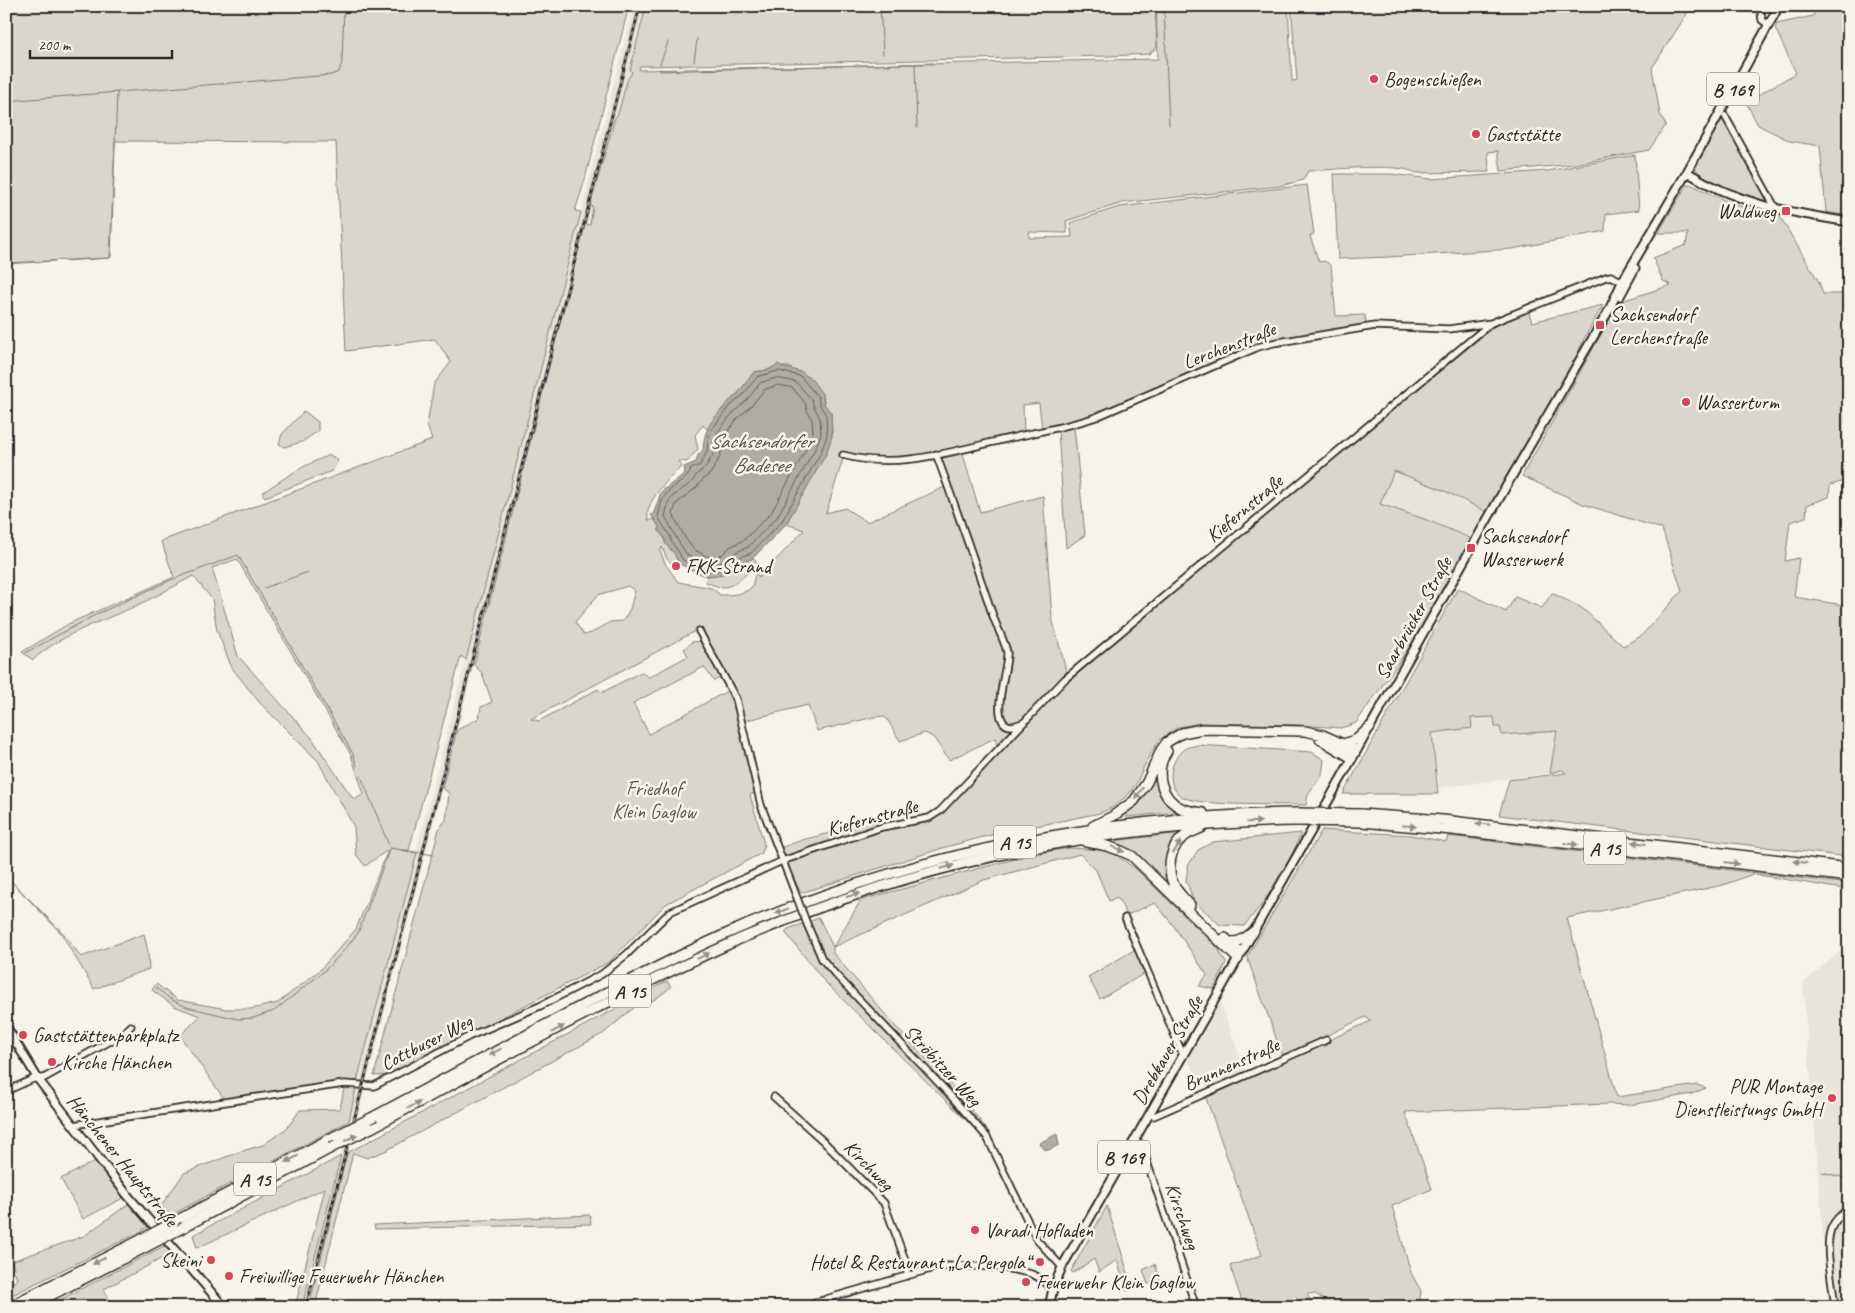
<svg xmlns="http://www.w3.org/2000/svg" width="1855" height="1313" viewBox="0 0 1855 1313" font-family="Caveat,sans-serif">
<style>
.built{fill:#e8e4da}
.green{fill:#dad6cc;stroke:#82807c;fill-rule:evenodd}
.water{fill:#afaca4;stroke:#7a7874}
.lines{fill:none;stroke-linecap:round;stroke-linejoin:round}
.shore{stroke:#605f5b;stroke-width:1}
.stream{stroke:#7a7874;stroke-width:1}
.minor-casing{stroke:#2b2b2b;stroke-width:9}
.major-casing{stroke:#2b2b2b;stroke-width:11}
.highway-casing{stroke:#2b2b2b;stroke-width:12}
.minor{stroke:#f7f3e8;stroke-width:5.5}
.major{stroke:#f7f3e8;stroke-width:7}
.highway{stroke:#f7f3e8;stroke-width:9}
.rail-casing{stroke:#2b2b2b;stroke-width:3}
.rail{stroke:#f7f3e8;stroke-width:1;stroke-dasharray:4;stroke-linecap:butt}
.minor-bridge-casing{stroke:#2b2b2b;stroke-width:9;stroke-linecap:butt}
.highway-bridge-casing{stroke:#2b2b2b;stroke-width:12;stroke-linecap:butt}
.minor-bridge{stroke:#f7f3e8;stroke-width:5.5}
.highway-bridge{stroke:#f7f3e8;stroke-width:9}
.oneway{fill:#918f8a}
.poi-dot{fill:#d1495b;stroke:#f7f3e8;stroke-width:2}
.labels{text-anchor:middle;stroke-width:5;stroke-linejoin:round;paint-order:stroke}
.shield{fill:#f7f3e8;stroke:#686764;stroke-width:1}
.shield-label{font-size:19px;font-weight:bold;fill:#2b2b2b}
.poi-label{font-size:20px;fill:#2b2b2b;stroke:#f7f3e8;text-anchor:start}
.street-label{font-size:20px;fill:#2b2b2b;stroke:#f7f3e8}
.park-label{font-size:20px;fill:#575653;stroke:#f7f3e8}
.water-label{font-size:21px;font-style:italic;fill:#53524f;stroke:#f7f3e8}
</style>
<rect width="100%" height="100%" fill="#f7f3e8"/>
<filter id="ink" filterUnits="userSpaceOnUse"><feTurbulence type="fractalNoise" baseFrequency=".02" numOctaves="2"/><feDisplacementMap in="SourceGraphic" scale="10" xChannelSelector="R" yChannelSelector="G"/><feConvolveMatrix kernelMatrix="1 2 1 2 8 2 1 2 1" color-interpolation-filters="sRGB"/></filter>
<g filter="url(#ink)">
<path class="built" d="M634,6H646L630,70L633,71L627,81L618,114L615,118L591,206L593,207L590,225L585,224L466,696L309,1307H302L341,1156L357,1081Z
M1394,470L1443,490L1487,512L1472,539L1427,520L1380,504Z
M1494,717L1495,727L1529,733L1557,731L1550,773L1439,788L1432,733L1472,728L1471,718Z
M1849,944V1307H1829L1803,983Z
M1220,1002L1246,1073L1209,1090L1187,1060Z"/>
<path class="green" d="M6,6H629L584,183L575,211L581,212L466,660L461,656L409,850H401L417,853L357,1081L225,1100L180,1036L200,1016L174,1006L152,990L156,984L178,1000L226,1009H251L278,1003L320,970L356,929L388,850L365,866L356,854L354,827L318,761L259,702L232,668L217,631L212,599L193,576C176,585 159,595 142,603C105,621 63,632 33,660L22,652L70,623L174,577L161,541L432,440L427,425L434,384L451,362L435,339L346,351L336,142L115,141L110,258L6,263ZM237,559L351,755L364,794L354,800L311,737L238,656L212,568Z
M646,6H1155L1157,47L1149,54L1109,56L645,66H640L639,70L1158,59L1156,6H1288L1292,81L1297,80L1291,6H1692L1652,68L1660,114L1666,125L1649,150L1575,164L1501,171L1498,151L1488,152L1489,172L1416,173C1398,162 1331,170 1308,171L1303,180L1280,186L1122,203L1066,221L1067,233L1029,232V238L1072,237L1070,223L1119,207L1307,185L1314,234L1310,236L1319,262L1325,261L1331,266L1336,316L1365,315L1366,325L1281,339L1258,345L1096,415L1042,430L1039,403L1023,405L1024,433L909,457L843,459L826,513L845,508L867,522L949,485L939,456L962,451L980,512L1043,496L1052,618L1069,681L1233,542L1497,324L1528,310L1532,322L1603,305L1585,337L1577,355L1487,512L1443,490L1394,471L1380,504L1427,520L1472,539L1411,645L1356,723L1341,728L1299,725L1201,723L1178,727L1159,740L1146,762L1136,784L1129,794L1113,807L1100,813L987,836L946,847L801,893L785,861L883,828L930,820L999,752L995,738L949,760L933,737L925,733L900,741L887,719L883,716L874,717L817,731L808,705L743,721L726,677L701,628L531,719L539,721L598,689L601,693L641,672L649,677L688,656L684,649L692,642L703,641L721,677L714,681L704,667L633,703L649,734L727,691L740,722L738,723L756,793L750,795L764,844L762,853L666,904L609,962L390,1075L374,1076L439,829L446,820L449,793L442,788L457,730L479,718L481,707L492,702L482,673L474,665L585,224L590,225L593,207L590,206L615,118L618,114L627,81L632,72L630,70ZM773,367H789L823,395L824,404L831,413L832,436L826,454L786,524L804,530L760,577L756,574C753,578 754,582 752,586C747,595 728,595 720,595L712,588L678,582L666,565L660,551L662,547L667,559L672,564L679,563L674,553L665,543V539L659,531C659,525 657,523 653,519L649,521C641,504 671,477 682,466L678,461L687,462L698,449L695,435L703,425L707,429L725,405L739,392L754,372L768,370ZM628,586L635,591L630,609L623,621L610,622L592,633L584,635L575,622L598,595Z
M1818,6H1849V216L1826,212L1820,146L1790,141L1758,125L1746,102L1796,73L1775,28L1777,24L1813,16Z
M1723,116L1770,203C1750,197 1708,186 1695,168Z
M1635,155L1639,210L1606,214L1605,231L1512,249L1389,257L1338,259L1334,174H1391L1431,179L1548,171Z
M1690,184L1735,205L1779,215L1819,282L1823,294H1849V480L1830,485L1829,497L1807,505L1806,517L1790,522L1785,561L1799,558L1794,597L1843,605L1849,557V857L1499,815L1509,780L1566,773L1562,770L1550,773L1557,731L1502,735L1500,727H1495L1494,717L1471,718L1472,728L1432,733L1438,794H1343L1458,588L1506,612L1515,597L1542,608L1552,593L1582,608L1623,646L1641,636L1682,591L1662,529L1583,504L1522,476L1619,302L1671,285L1663,281L1653,258L1686,245L1688,233H1658L1687,185Z
M304,411L318,422V431L302,442L284,447L279,444L282,434Z
M1074,426L1085,535L1066,548L1058,430Z
M330,455L338,460L332,471L265,497L262,493C286,477 303,465 330,455Z
M753,558L756,560C752,571 735,588 722,587C717,587 711,584 706,582V579L708,576L734,570L741,563Z
M1198,745L1312,752L1324,760L1322,775L1308,794L1306,805C1282,804 1197,807 1181,796C1165,785 1170,760 1184,749C1187,747 1194,746 1198,745Z
M1155,774L1164,799L1179,812L1126,817V812Z
M888,818L893,823L785,859L780,848L802,840Z
M1322,830L1411,835L1446,842L1448,836L1849,884V890L1753,874L1723,885L1567,918L1617,1097L1697,1085L1706,1088L1692,1094L1629,1105L1609,1104L1405,1112L1432,1189L1392,1206L1411,1273L1421,1291L1419,1307H1327C1322,1298 1318,1292 1307,1294L1311,1302L1291,1301L1292,1307H1244L1230,1266L1262,1255L1206,1098L1320,1045L1326,1046L1331,1039L1371,1021L1365,1017L1283,1057L1247,957Z
M1184,833C1168,851 1164,859 1167,884L1131,850L1110,841Z
M1301,833C1289,866 1267,900 1244,926L1220,925L1194,901L1186,881L1188,866L1198,850L1213,842Z
M1070,848L1102,850L1116,855L1136,869L1217,947L1226,963L1214,989L1199,986L1207,975L1173,925L1155,903L1127,915L1117,897L1109,901L1096,870L1080,854L984,880L833,947V953L896,1027L955,1089L990,1133L981,1139V1135L825,982L785,932L788,929L819,918L833,947L861,900L1033,854Z
M6,876L64,934L81,957L144,934L148,952L149,969L94,989L61,933Z
M1134,950L1147,972L1100,999L1088,977Z
M667,981L671,987L654,1000L637,1005L604,1033L385,1151L367,1158L353,1153L315,1307H309L347,1153Z
M350,1086L356,1087L349,1121L171,1215L161,1206L184,1173L239,1152L263,1145L287,1128L300,1110L340,1109L344,1088Z
M341,1156L302,1307H295L325,1188L197,1248L193,1235Z
M95,1161L123,1198L83,1219L61,1179Z
M131,1202L148,1227L138,1233L6,1298V1286L17,1280L12,1261L84,1236Z
M1107,1206L1133,1289L1126,1291L1117,1260L1099,1272L1094,1259L1073,1273L1071,1271Z
M590,1215L591,1224L375,1229L374,1225Z
M166,1245L172,1253L104,1289L113,1307H46Z
M1155,1264L1161,1282L1148,1284L1143,1270Z"/>
<path class="water" d="M779,364L782,367L802,372L812,380L823,395L824,404L831,413L832,436L826,454L786,524L753,558L741,563L734,570L720,575L708,576L701,574L679,564L674,553L665,543V539L659,531V526L651,515L654,512L661,492L685,473L684,467L696,462L698,455L703,450C704,420 722,412 740,391C745,385 749,378 754,372L768,370Z
M1057,1134L1059,1145L1049,1150L1043,1149L1039,1143Z"/>
<g class="lines">
<path class="shore" d="M779,371L800,376L818,397L820,405L826,415L827,435L821,452L782,521L751,553L738,558L731,566L719,570L709,571L683,560L678,551L671,541L670,536L658,517C660,509 661,500 666,494C674,484 688,481 691,469L700,465L707,452L708,439L711,431L727,409L743,395L757,377Z
M777,378L796,382L812,400L814,407L820,418L821,434L815,449L777,517L748,547L734,553L727,561L711,565L705,564L687,555L677,539L665,516L669,501L673,496L692,482L697,474L705,468L713,455L717,433L732,414L747,400L760,383Z
M779,385L793,388L805,403L807,410L812,420L813,433L808,446L771,513L744,540L730,547L723,554L716,557H708L693,549L684,536L673,514L676,504L697,487L703,479L711,473L720,457L724,437L737,419L752,405L764,390Z"/>
<path class="stream" d="M880,6L883,54
M1164,6L1169,125
M694,62L697,39
M660,64L668,42
M915,64L917,128
M660,69V71L933,63
M6,101L331,75L339,72L342,62L344,6
M64,261L110,258L111,256L117,92
M6,264L54,261
M264,588L308,572
M25,653L97,614L171,580L238,555L353,754L357,766
M361,776L390,848L434,855
M156,988L172,1000L187,1007L238,1019L253,1018L274,1011L323,972L340,955L358,933L390,848
M1822,1172L1849,1179"/>
<defs>
<path id="minor" d="M1760,6L1762,20L1769,25
M1725,116L1776,209
M936,454C956,507 974,560 992,613C996,626 1004,639 1007,652C1009,666 987,724 1011,726C1015,726 1019,724 1023,723
M843,455C897,470 953,451 1006,439C1036,432 1067,427 1096,417L1258,347L1273,343L1375,326L1449,329L1491,323L1606,277L1611,276L1625,283
M699,631L736,699L761,805L794,890
M1125,918L1183,1055
M807,924L822,959L835,974L949,1094L987,1137L1037,1240L1062,1267
M6,1089L13,1088L33,1079L44,1078L121,1035L131,1026
M774,1097L823,1141L884,1203L907,1265V1276
M1149,1114L1154,1116L1326,1040
M73,1125L344,1084L374,1086L470,1036L540,1006L602,974L626,955L670,912L782,861L882,827L929,818L940,811L1065,679L1491,323
M1134,1140L1141,1144L1196,1307
M812,1307L816,1302L825,1300
M820,1307L826,1299L934,1268C955,1263 1015,1267 1034,1275C1041,1278 1047,1284 1053,1289
M1835,1307C1833,1286 1824,1247 1831,1229C1834,1220 1842,1214 1849,1208"/>
<path id="major" d="M1687,172C1739,205 1789,212 1849,222
M1620,296L1635,268
M6,1026L38,1079L97,1156L129,1197L224,1307
M1049,1307L1053,1289L1062,1267L1322,812L1508,483L1609,310L1622,282L1687,172L1779,6"/>
<path id="highway" d="M1320,739L1352,758
M1344,744L1357,739L1370,727
M1167,751C1154,771 1160,799 1183,809C1189,811 1197,812 1203,813
M1361,814L1443,820L1849,868
M1361,822L1452,830L1849,877
M1093,826L1113,816L1134,801L1147,782L1161,750L1167,742L1182,733L1202,729L1305,731L1323,735L1356,750
M1086,842C1103,844 1117,848 1132,856L1238,959
M1190,905C1185,899 1178,893 1175,887C1165,869 1170,844 1188,834C1193,831 1198,830 1203,827
M1225,938L1241,953
M1229,942C1240,943 1245,938 1254,931
M375,1116C433,1085 491,1054 549,1023C607,992 666,961 726,934C907,854 1101,816 1298,813
M371,1128C489,1065 607,999 729,944C747,935 766,929 784,921C951,855 1118,824 1298,821
M174,1222L335,1136
M184,1227L331,1148
M8,1307L142,1239
M28,1307L146,1247"/>
</defs>
<use href="#minor" class="minor-casing"/>
<use href="#major" class="major-casing"/>
<use href="#highway" class="highway-casing"/>
<use href="#minor" class="minor"/>
<use href="#major" class="major"/>
<use href="#highway" class="highway"/>
<defs>
<path id="rail" d="M306,1307L640,6"/>
</defs>
<use href="#rail" class="rail-casing"/>
<use href="#rail" class="rail"/>
<defs>
<path id="minor-bridge" d="M794,890L807,924"/>
<path id="highway-bridge" d="M1298,813L1361,814
M1298,821L1361,822
M335,1136L375,1116
M331,1148L371,1128
M142,1239L174,1222
M146,1247L184,1227"/>
</defs>
<use href="#minor-bridge" class="minor-bridge-casing"/>
<use href="#highway-bridge" class="highway-bridge-casing"/>
<use href="#minor-bridge" class="minor-bridge"/>
<use href="#highway-bridge" class="highway-bridge"/>
</g>
<defs><path id="oneway-solid" d="M-6-.8H1V-3.2L6.5 0L1 3.2V.8H-6Z" transform="scale(1.25)"/></defs>
<g class="oneway">
<use href="#oneway-solid" transform="translate(1139 793) rotate(125)"/>
<use href="#oneway-solid" transform="translate(1254 822) rotate(-1)"/>
<use href="#oneway-solid" transform="translate(1483 824) rotate(-174)"/>
<use href="#oneway-solid" transform="translate(1409 826) rotate(5)"/>
<use href="#oneway-solid" transform="translate(1639 843) rotate(-173)"/>
<use href="#oneway-solid" transform="translate(1571 844) rotate(7)"/>
<use href="#oneway-solid" transform="translate(1177 847) rotate(-58)"/>
<use href="#oneway-solid" transform="translate(1118 849) rotate(23)"/>
<use href="#oneway-solid" transform="translate(1800 862) rotate(-173)"/>
<use href="#oneway-solid" transform="translate(1732 863) rotate(7)"/>
<use href="#oneway-solid" transform="translate(947 867) rotate(-15)"/>
<use href="#oneway-solid" transform="translate(853 895) rotate(-18)"/>
<use href="#oneway-solid" transform="translate(782 911) rotate(158)"/>
<use href="#oneway-solid" transform="translate(703 956) rotate(-26)"/>
<use href="#oneway-solid" transform="translate(558 1029) rotate(-28)"/>
<use href="#oneway-solid" transform="translate(495 1052) rotate(152)"/>
<use href="#oneway-solid" transform="translate(414 1105) rotate(-28)"/>
<use href="#oneway-solid" transform="translate(351 1138) rotate(-27)"/>
<use href="#oneway-solid" transform="translate(292 1159) rotate(152)"/>
<use href="#oneway-solid" transform="translate(99 1261) rotate(152)"/>
</g>
</g>
<g class="poi-dot">
<circle cx="1374" cy="79" r="5"/>
<circle cx="1476" cy="134" r="5"/>
<rect x="1781" y="206" width="10" height="10" rx="2.5"/>
<rect x="1595" y="320" width="10" height="10" rx="2.5"/>
<circle cx="1686" cy="402" r="5"/>
<rect x="1466" y="543" width="10" height="10" rx="2.5"/>
<circle cx="676" cy="566" r="5"/>
<circle cx="23" cy="1035" r="5"/>
<circle cx="52" cy="1062" r="5"/>
<circle cx="1832" cy="1098" r="5"/>
<circle cx="975" cy="1230" r="5"/>
<circle cx="211" cy="1260" r="5"/>
<circle cx="1040" cy="1262" r="5"/>
<circle cx="229" cy="1276" r="5"/>
<circle cx="1026" cy="1282" r="5"/>
</g>
<g class="labels">
<g class="shield">
<rect x="1707" y="72.5" width="52" height="33" rx="4"/>
<rect x="994" y="825.5" width="42" height="33" rx="4"/>
<rect x="1584" y="831.5" width="42" height="33" rx="4"/>
<rect x="609" y="974.5" width="42" height="33" rx="4"/>
<rect x="1098" y="1140.5" width="52" height="33" rx="4"/>
<rect x="234" y="1162.5" width="42" height="33" rx="4"/>
</g>
<g class="shield-label">
<text x="1733" y="96">B 169</text>
<text x="1015" y="849">A 15</text>
<text x="1605" y="855">A 15</text>
<text x="630" y="998">A 15</text>
<text x="1124" y="1164">B 169</text>
<text x="255" y="1186">A 15</text>
</g>
<g class="poi-label">
<text x="1384" y="86">Bogenschießen</text>
<text x="1486" y="141">Gaststätte</text>
<text x="1776" y="218" text-anchor="end">Waldweg</text>
<text x="1610" y="321">Sachsendorf<tspan x="1610" dy="23">Lerchenstraße</tspan></text>
<text x="1696" y="409">Wasserturm</text>
<text x="1481" y="543">Sachsendorf<tspan x="1481" dy="23">Wasserwerk</tspan></text>
<text x="686" y="573">FKK-Strand</text>
<text x="33" y="1042">Gaststättenparkplatz</text>
<text x="62" y="1069">Kirche Hänchen</text>
<text x="1822" y="1093" text-anchor="end">PUR Montage<tspan x="1822" dy="23">Dienstleistungs GmbH</tspan></text>
<text x="985" y="1237">Varadi Hofladen</text>
<text x="201" y="1267" text-anchor="end">Skeini</text>
<text x="1030" y="1269" text-anchor="end">Hotel &amp; Restaurant „La Pergola“</text>
<text x="239" y="1283">Freiwillige Feuerwehr Hänchen</text>
<text x="1036" y="1289">Feuerwehr Klein Gaglow</text>
</g>
<g class="street-label">
<text transform="translate(1229 345) rotate(-21)" y="7">Lerchenstraße</text>
<text transform="translate(1244 508) rotate(-40)" y="7">Kiefernstraße</text>
<text transform="translate(1413 618) rotate(-61)" y="7">Saarbrücker Straße</text>
<text transform="translate(872 817) rotate(-15)" y="7">Kiefernstraße</text>
<text transform="translate(426 1042) rotate(-27)" y="7">Cottbuser Weg</text>
<text transform="translate(1167 1050) rotate(-60)" y="7">Drebkauer Straße</text>
<text transform="translate(1231 1064) rotate(-24)" y="7">Brunnenstraße</text>
<text transform="translate(943 1065) rotate(47)" y="7">Ströbitzer Weg</text>
<text transform="translate(123 1160) rotate(51)" y="7">Hänchener Hauptstraße</text>
<text transform="translate(869 1165) rotate(46)" y="7">Kirchweg</text>
<text transform="translate(1183 1216) rotate(71)" y="7">Kirschweg</text>
</g>
<g class="park-label">
<text x="654" y="795">Friedhof<tspan x="654" dy="23">Klein Gaglow</tspan></text>
</g>
<g class="water-label">
<text x="761" y="448">Sachsendorfer<tspan x="761" dy="24">Badesee</tspan></text>
</g>
</g>
<rect width="1855" height="1313" fill="none" stroke="#f7f3e8" stroke-width="25"/>
<rect x="12" y="12" width="1830" height="1288" fill="none" stroke="#2b2b2b" stroke-width="2" filter="url(#ink)"/>
<path d="M30 50v8h142v-8" fill="none" stroke="#2b2b2b" stroke-width="2.5"/>
<text x="38" y="50" font-size="15" fill="#2b2b2b" stroke="#f7f3e8" stroke-width="4" paint-order="stroke">200 m</text>
</svg>
